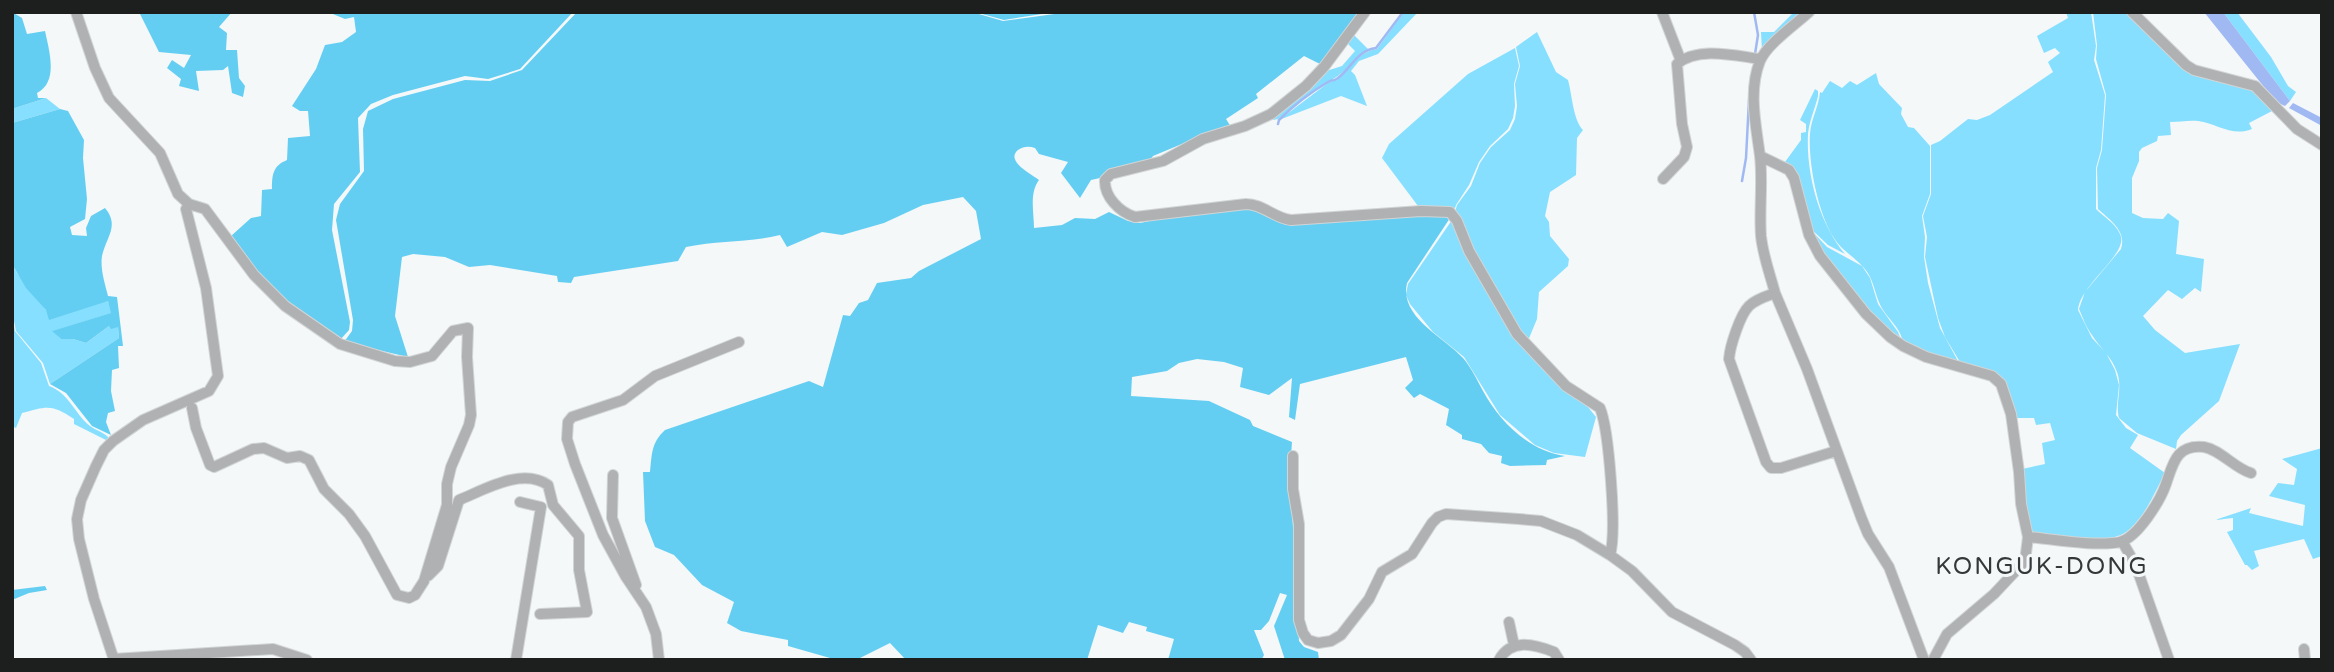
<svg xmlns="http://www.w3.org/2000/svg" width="2334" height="672" viewBox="0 0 2334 672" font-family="'Varela Round',sans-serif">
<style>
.green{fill:#86dfff}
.forest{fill:#64cef2}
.water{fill:#a0b9f3}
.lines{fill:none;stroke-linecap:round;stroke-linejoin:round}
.stream{stroke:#a0b9f3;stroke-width:2.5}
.minor-casing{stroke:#d2d5d6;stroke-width:12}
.minor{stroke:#b0b1b2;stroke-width:10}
.labels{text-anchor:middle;stroke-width:6;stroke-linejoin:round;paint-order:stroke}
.quarter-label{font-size:24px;letter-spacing:2px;fill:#353839;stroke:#f4f8f9}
</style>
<rect width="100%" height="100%" fill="#f4f8f9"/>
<path class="green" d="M1404,12H1418L1378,54L1359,61L1351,71L1355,75L1367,106L1341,96L1279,120L1328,83C1348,76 1355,52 1377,49Z
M1794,12H1804L1762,51L1761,32H1774Z
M2066,12H2091L2096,46L2094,60L2105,95L2101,150L2096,168V209C2104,217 2115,223 2120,234C2130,253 2080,284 2078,310L2092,338L2106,353L2115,370L2119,385L2116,415L2126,428L2138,435L2130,448L2165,473C2155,492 2144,519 2126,532C2108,546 2052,535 2029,533L2022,469L2045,464L2042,443L2055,440L2050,423L2036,425L2034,418H2013L2003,386L1960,362L1945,337L1938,318L1925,257L1927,237L1923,216L1931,194V145L1940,141L1968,119L1977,120L1990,115L2053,72L2048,62L2060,53L2055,48L2044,53L2037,36L2068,18Z
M2093,12H2125L2178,65L2189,72L2253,91L2272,111L2249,123L2252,129C2232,137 2218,124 2198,121C2189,120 2179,122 2170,122L2171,135L2158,136L2157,141L2142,148L2139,152V161L2132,178V213L2143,218L2163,219L2168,213L2179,221L2176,254L2204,259L2201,292L2195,288L2182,299L2168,290L2143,316L2155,330L2185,353L2240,344L2219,401L2181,435L2177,441L2176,449L2137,433L2119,418C2115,402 2123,388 2117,372C2112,357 2100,348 2092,335C2086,327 2083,318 2079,309L2085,292L2121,249C2127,231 2110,220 2098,209L2097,168L2102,150L2106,95L2096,59L2097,45Z
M2223,12H2237L2271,57L2288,86L2296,92L2290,101Z
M1537,32L1556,72L1568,80C1572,94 1573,120 1583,130L1577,138L1576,175L1550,192L1545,216L1549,222L1550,236L1569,259L1568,266L1539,292L1537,319L1527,343L1454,215L1457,205L1471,186L1480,163L1491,147L1510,130L1515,119L1517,106L1515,84L1520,66L1516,47Z
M1354,35L1368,49C1354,59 1343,76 1327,82L1278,119L1273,120L1278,110L1326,71L1342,66L1355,51L1347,43Z
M1515,48L1519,66L1514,84L1515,106L1513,118L1508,129L1490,146L1479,162L1469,185L1456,205L1453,214L1421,210L1382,158L1389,144L1468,74Z
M1876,73L1879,84L1902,108L1901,114L1908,127L1914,128L1930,146V194L1922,216L1925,237L1924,257L1928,283L1940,328L1959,363L1963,366L1903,343C1901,326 1885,318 1879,302C1874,290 1873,278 1864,268C1855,257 1842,251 1834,238C1818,214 1808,162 1810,134C1811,119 1819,106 1820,92L1822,93L1830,81L1842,88L1850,81L1857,85Z
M1815,89L1818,91V96C1815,109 1809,121 1808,134C1806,174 1819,223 1845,254L1828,245L1809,227L1792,170L1785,162L1801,140V133L1806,132V124L1800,120Z
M46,98L60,109L12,123V109Z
M1452,220L1473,265L1563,389L1588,407L1596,417L1585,457L1554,453L1535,445L1500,415L1464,357L1433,332L1410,304L1406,295L1408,284Z
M1810,229L1827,247L1862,266L1870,278L1878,304L1898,332L1902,342L1891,335L1836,274Z
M12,264L17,273L46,310L108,301L112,313L53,331L61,339H73L86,343L109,326L118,327L119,338L50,384L43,363L16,331L12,311Z
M12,317L15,331L41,363L49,386C70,394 74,413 90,426C97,431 104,432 110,439L105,445L106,440L74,424V419C52,404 47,406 22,413L16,428L12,426Z
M2322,448V556L2313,559L2304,539L2254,551L2259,566L2252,570L2247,565H2245L2227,532L2233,530V518L2215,520L2251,508L2249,513L2303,526L2305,505L2269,496L2278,483L2294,485L2297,469L2282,459Z"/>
<path class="forest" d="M12,12L22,18L27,34L45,31C49,50 59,82 37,93L38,98H46L12,109Z
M139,12H232L219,27L227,33L226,50H237L239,78L245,86L243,97L232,93L228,66L223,70L196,71L199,91L179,86L181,79L167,68L172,60L184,68L191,55L159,52Z
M328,12H573L520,69L488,79L465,76L393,95L371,104L358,118L360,172L334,204L332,230L350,322L349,330L340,340L269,288L231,236L251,218L261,216L262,190L272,189C272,174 273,166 287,160L288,138L310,136L308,111H300L292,106L316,69L325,45L342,42L356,32L354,17L345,19Z
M577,12H972L1003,21L1069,12H1360L1320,64L1304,56L1256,94L1258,98L1226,119L1231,127L1213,131L1153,156L1148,163L1103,174L1100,178L1091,180L1080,198L1061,173L1068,162L1039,154L1035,148C1029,146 1024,146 1018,150C1005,161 1031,174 1039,180C1029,193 1034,213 1034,228L1062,225L1075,218L1095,219L1109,212L1128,221L1140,223L1178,215H1198L1250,208L1286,225L1434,214L1450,218L1407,283C1399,317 1444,337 1463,358C1471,367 1477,380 1483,391C1499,421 1530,452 1565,456L1547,460L1546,465L1510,466L1501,463L1502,456L1489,453L1481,444L1462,439V435L1446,425L1449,409L1420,394L1414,398L1405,388L1413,380L1406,357L1300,384L1295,420L1289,417L1292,378L1269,395L1240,387L1243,368L1224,362L1197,359L1179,363L1167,371L1132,377L1131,396L1209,401L1250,420L1253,426L1292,442L1290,471L1299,641L1304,647L1318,652L1319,660H1285L1274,626L1287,595L1280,593L1269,621L1261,630H1254L1264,655L1262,659L1256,660H1168L1174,639L1146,631L1147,627L1129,622L1123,633L1098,625L1087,660H906L890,643L856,660H837L788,646V640L741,631L727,623L734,602L702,585L674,555L655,547L645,521L643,472H650C652,454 651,443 665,430L809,381L823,387L843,315L850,316L859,303L868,300L877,283L911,278L919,271L981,239L976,211L963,197L923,205L884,223L842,235L822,232L787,247L780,235C747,243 719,240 686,247L678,261L574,277L571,283L558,282L557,276L490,265L469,267L445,257L413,254L402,257L395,316L408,357L344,342L352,331L353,320L336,220L340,204L364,171L363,129L368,111L393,99L465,80L490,81L522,70Z
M975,12H1055L1004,20Z
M60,109L68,111L84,140L83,158L87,199L85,219L70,227L72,235L87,236L86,228L91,216L105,208C120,226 106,237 102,256C100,269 105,284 108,296L117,297L123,346H118L119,368L112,370L111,391L115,411L108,413L106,422L111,435L92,426L66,393L50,384L119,338L118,327L111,329L109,326L86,343L73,339H61L52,331L111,313L108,301L49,320L46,310L26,288L12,264V123Z
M45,586L47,590L29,593L12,600V590Z"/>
<path class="water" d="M2204,12H2223L2290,101L2285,106L2276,102Z
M2293,103L2322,118V126L2289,108Z"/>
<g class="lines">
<path class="stream" d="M1754,12L1758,35L1755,54
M1278,124L1279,120C1293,106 1311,92 1328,82C1336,78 1330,83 1338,78C1351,68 1358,50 1376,48L1403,12
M1742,181L1746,158L1749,100"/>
<defs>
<path id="minor" d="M76,12L95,68L109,98L160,153L178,194L189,204L205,209L254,275L285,306L340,344L395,361L410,362L432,356L453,331L468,328L467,357L471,415L469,425L451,467L447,484V505L424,581L415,595L409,598L397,595L365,536L349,514L324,489L309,460L300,456L287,458L264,448L253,449L214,467L210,465L196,428L192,408
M1365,12L1324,67L1306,86L1271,114L1245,126L1203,139L1163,161L1111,174L1105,180C1104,196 1119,212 1135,217L1246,204C1263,204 1274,218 1291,220L1421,211L1450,212L1457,221L1469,251L1517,334L1566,386L1600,408C1609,430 1617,532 1610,555
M1662,12L1681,61
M2132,12L2186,65L2194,70L2255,86L2297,129L2322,145
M1760,156L1789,170L1794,178L1809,235L1820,256L1866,314L1890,337L1903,346L1926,357L1992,376L2001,384L2011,414L2019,472L2021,504L2028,537L2025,561L1994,594L1947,634L1933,660
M1663,179L1684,157L1687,147L1682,124L1677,64C1698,46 1736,56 1761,59
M1775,293C1770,274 1763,256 1761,236C1759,210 1763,183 1760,156C1756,125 1748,91 1760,61C1767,44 1796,24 1809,12
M1836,451L1781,468H1771L1766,462L1729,359C1730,346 1740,315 1749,306C1756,299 1767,296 1775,293L1807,369L1861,517L1868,534L1889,567L1924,660
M1293,456V489L1299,524V620L1303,633L1308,640L1318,643L1331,641L1341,635L1369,599L1382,572L1412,554L1432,523L1438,517L1446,514L1519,519L1541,521L1577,535L1610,555L1632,571L1672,612L1735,645L1745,652L1751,660
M613,475L612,518L636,585
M2028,537C2052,539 2097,547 2120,542C2138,537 2160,501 2166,484C2173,464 2176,444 2204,447C2221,450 2234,468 2251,473
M2122,541L2136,566L2169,660
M428,576L438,566L459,500C484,490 522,467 548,485L553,505L579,536V570L587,612L540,614
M1509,622L1514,645
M2304,649L2305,660
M113,659L273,649L307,660
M114,660L94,599L79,539L77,519L81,500L96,466L104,450L113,441L143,420L209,391L218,376L206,288L186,209L189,204
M516,660L541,507L520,502
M659,660L656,634L646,607L626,577L603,535L575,464L567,439L568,422L572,417L623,400L655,376L739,342
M1499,660C1511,638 1534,644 1554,652L1559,660"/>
</defs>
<use href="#minor" class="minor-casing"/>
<use href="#minor" class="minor"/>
</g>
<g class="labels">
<g class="quarter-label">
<text x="2042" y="574">KONGUK-DONG</text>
</g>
</g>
<rect width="2334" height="672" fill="none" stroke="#1d1e1e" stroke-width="28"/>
</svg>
